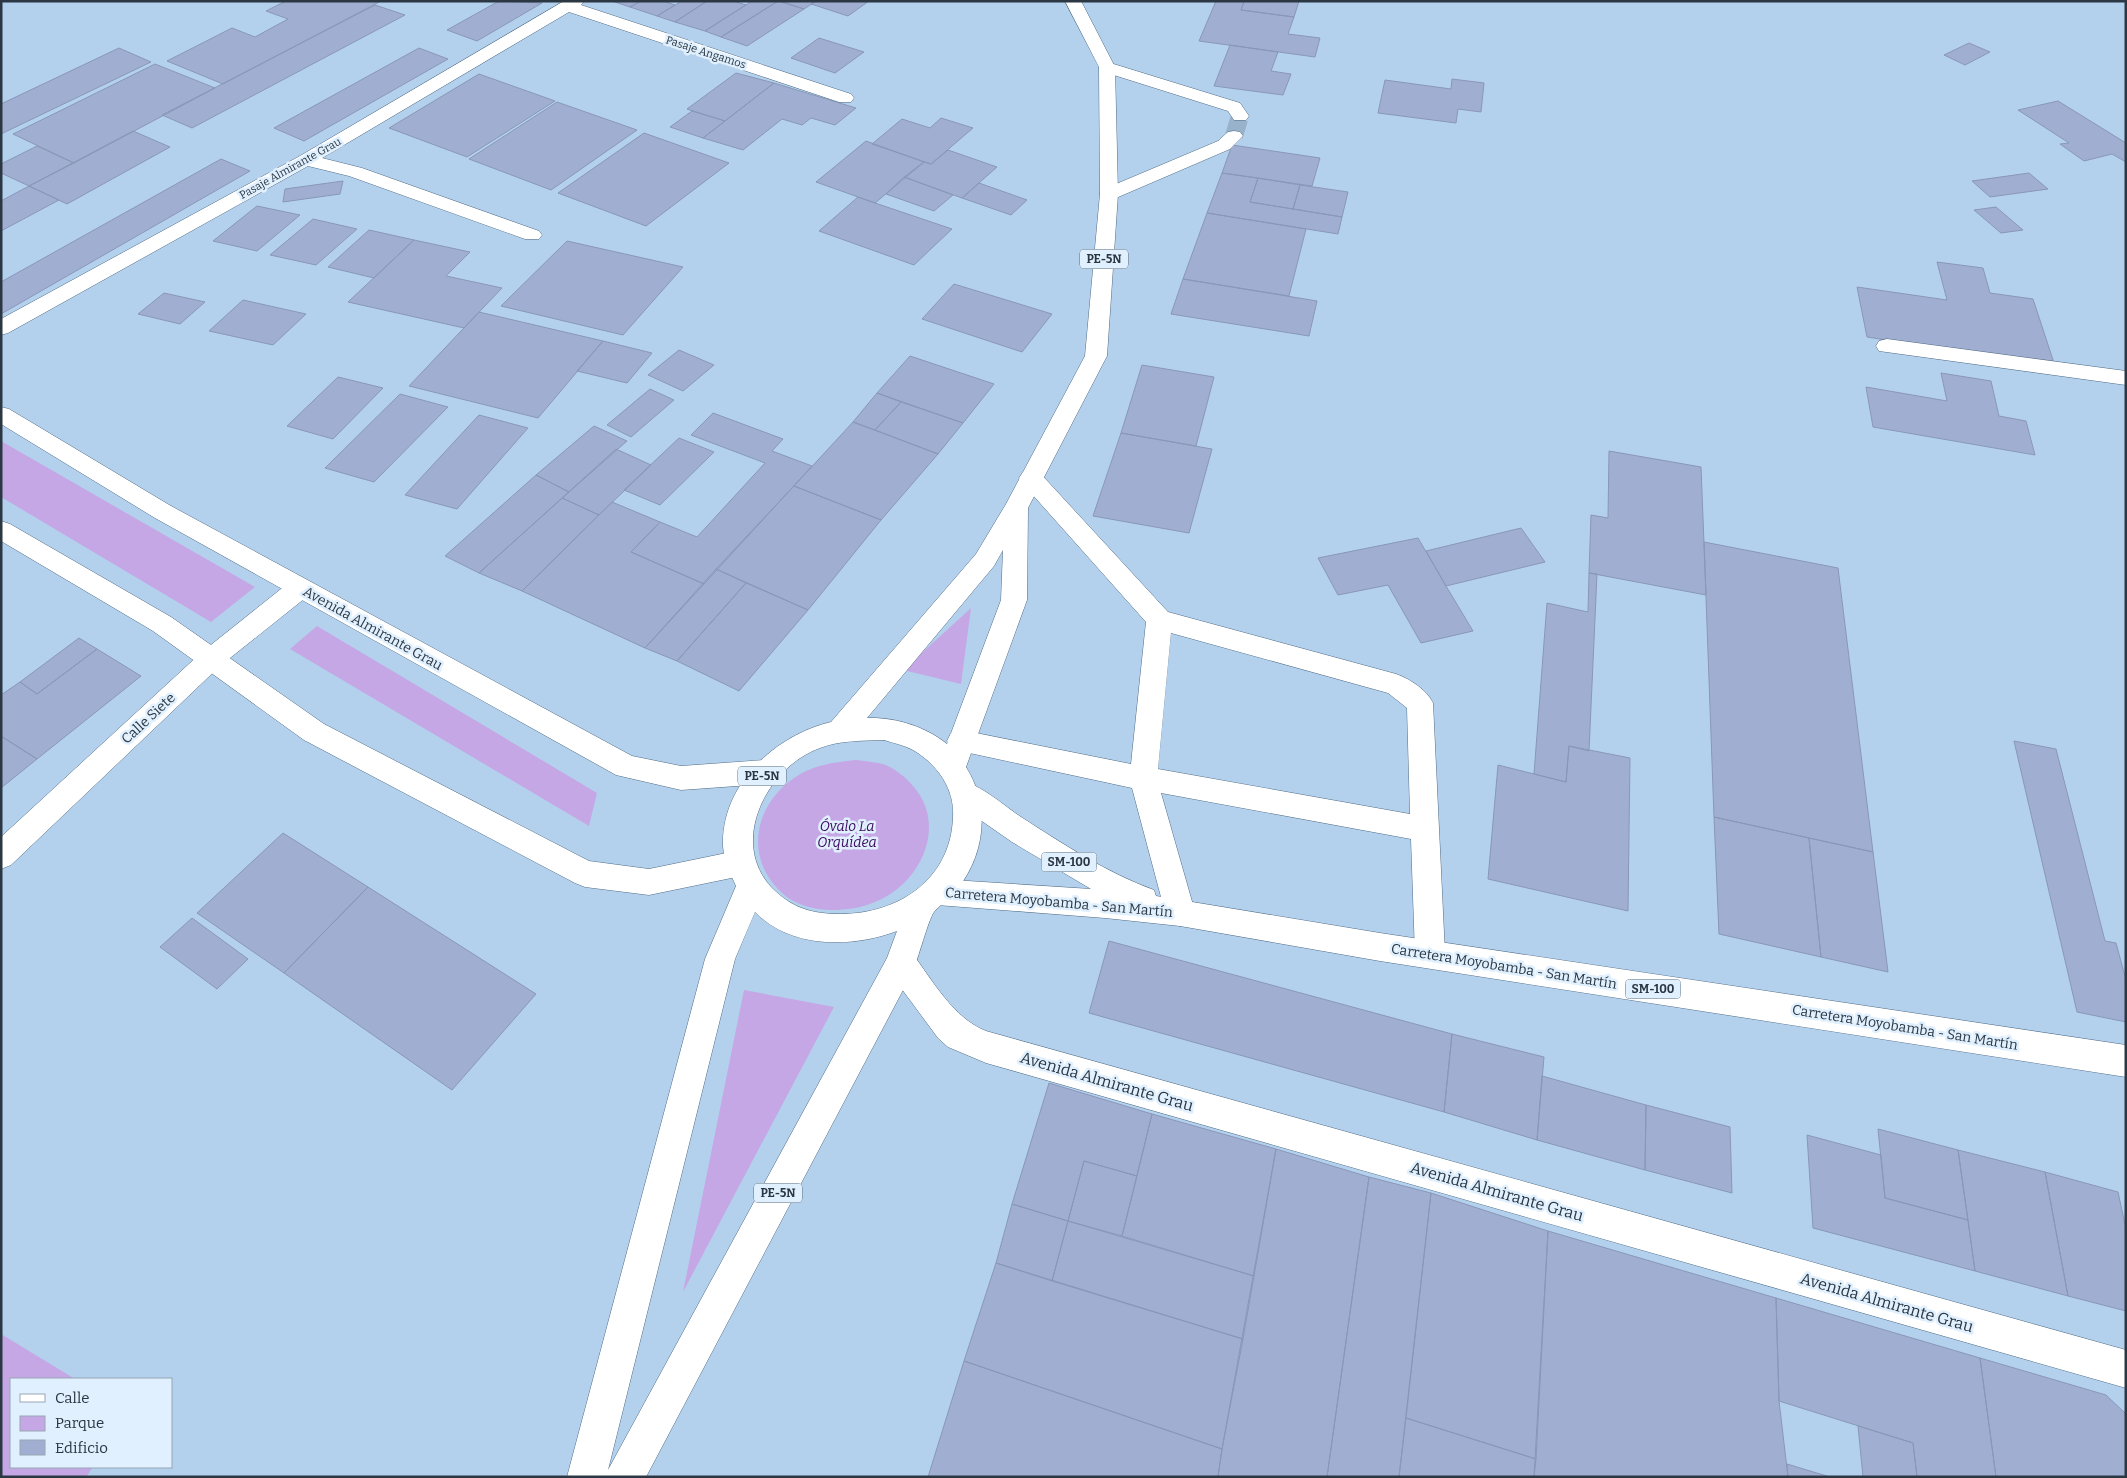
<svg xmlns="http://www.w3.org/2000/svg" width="2127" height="1478" viewBox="0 0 2127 1478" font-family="Bitter,serif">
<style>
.green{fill:#c5a7e6}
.building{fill:#a0afd1;stroke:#8997b8}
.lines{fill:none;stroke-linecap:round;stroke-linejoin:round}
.minor-tunnel{stroke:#98b2cb;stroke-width:18;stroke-dasharray:18 9;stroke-linecap:butt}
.minor-casing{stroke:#516c85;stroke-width:1}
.major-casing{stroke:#516c85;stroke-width:1}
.highway-casing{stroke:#516c85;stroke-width:1}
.minor{fill:#fff;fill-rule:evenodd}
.major{fill:#fff;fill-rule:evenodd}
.highway{fill:#fff;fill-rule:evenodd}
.labels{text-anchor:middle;stroke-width:5;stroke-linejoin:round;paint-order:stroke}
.far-street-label{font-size:11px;fill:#2b3742;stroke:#e0f0fe}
.shield{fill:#e0f0fe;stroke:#616e7a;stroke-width:1}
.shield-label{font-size:12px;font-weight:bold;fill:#2b3742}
.street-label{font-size:14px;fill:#2b3742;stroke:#e0f0fe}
.park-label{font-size:14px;font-style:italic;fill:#3e0a60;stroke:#e0f0fe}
.near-street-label{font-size:16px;fill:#2b3742;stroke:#e0f0fe}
</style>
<rect width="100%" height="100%" fill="#b3d1ed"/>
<path class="green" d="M1,441L255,587L211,622L1,497Z
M971,608L961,684L903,670Z
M317,626L597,793L589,826L290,649Z
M856,760C865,761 874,762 883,764C894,768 906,777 913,786C948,825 921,884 875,902C861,908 847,910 831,910C817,910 800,906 788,898C741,862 752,801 802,773C819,764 837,762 856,760Z
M744,990L834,1007L683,1292Z
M1,1334L75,1379H11V1467H93L86,1477H1Z"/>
<path class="building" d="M286,1H381L223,84L167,61L232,28L255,37L288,19L266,11Z
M499,1L542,3L477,41L447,30Z
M612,1H641L630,7Z
M641,1H663L675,5L657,16L630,7Z
M682,1H707L675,22L657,16Z
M707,1H733L746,5L705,31L675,22Z
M752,1H778L721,37L705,31Z
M778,1L804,9L747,46L721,37Z
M780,1H816L804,9Z
M816,1H869L848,16L811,4Z
M1216,1H1244L1241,10L1294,17L1288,34L1320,38L1315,57L1199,41Z
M1244,1H1299L1294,17L1241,10Z
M375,5L405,15L192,128L162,115Z
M819,38L864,52L835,73L791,58Z
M1969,43L1990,52L1965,65L1944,55Z
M1230,45L1278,52L1271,71L1291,74L1283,95L1214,86Z
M119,48L151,62L1,134V104Z
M419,48L448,59L304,141L274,128Z
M155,64L215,88L74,163L13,134Z
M736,73L774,83L725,121L687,109Z
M479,74L555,101L467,157L389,128Z
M1452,79L1484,83L1481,112L1458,109L1456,123L1378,113L1385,80L1451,89Z
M774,83L856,108L835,125L811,118L802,125L782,119L743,150L703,138Z
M2058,101L2126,143V162L2112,154L2084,161L2060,144L2069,143L2018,110Z
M557,102L637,130L551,190L469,159Z
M692,111L725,121L703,138L670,127Z
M941,118L973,128L931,164L872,144L902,119L930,128Z
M133,131L170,147L67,204L29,186Z
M644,133L729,163L646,226L558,193Z
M866,141L924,162L875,203L816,182Z
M1232,145L1320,158L1312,186L1222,173Z
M37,146L74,163L29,186L1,173V164Z
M948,150L997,167L962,198L904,177L924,162L931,164Z
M221,159L250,171L1,314V282Z
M1222,173L1258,178L1250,202L1342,217L1338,234L1207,213Z
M2029,173L2048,189L1990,197L1972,181Z
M904,177L953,195L934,211L886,194Z
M1258,178L1300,185L1293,209L1250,202Z
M343,181L340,194L283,202L285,189Z
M979,183L1027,200L1011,215L962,198Z
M1300,185L1348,192L1342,217L1293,209Z
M29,186L59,200L1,231V201Z
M858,197L875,203L952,229L914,265L819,231Z
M257,206L300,215L257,251L213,241Z
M1996,207L2023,230L2001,233L1974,210Z
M1207,213L1306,229L1289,296L1183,279Z
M313,219L357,229L316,265L270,255Z
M369,230L414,240L374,278L328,267Z
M414,240L470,252L446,276L502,288L464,328L348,302Z
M567,241L683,267L623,335L501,306Z
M1937,262L1983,268L1990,293L2033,299L2055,366L1867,337L1857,287L1947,300Z
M1183,279L1317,301L1309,336L1171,314Z
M954,284L1052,314L1022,352L922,319Z
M164,293L205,302L180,324L138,314Z
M243,300L306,314L273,345L209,331Z
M479,312L603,341L538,418L409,386Z
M603,341L652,353L627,383L577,371Z
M679,350L714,365L683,391L648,375Z
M910,356L994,384L963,423L877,393Z
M1142,365L1214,377L1196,446L1121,433Z
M1941,373L1991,381L1999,416L2026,421L2035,455L1873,427L1866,387L1947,401Z
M338,377L383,388L333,439L287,426Z
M650,389L674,400L631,437L607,425Z
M877,393L901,402L875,430L853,422Z
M400,394L448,407L374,482L325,468Z
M901,402L963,423L938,454L875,430Z
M713,413L783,439L772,451L812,466L704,584L631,552L660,522L697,537L765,463L691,435Z
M479,415L528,428L457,509L405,495Z
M853,422L938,454L881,520L794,486Z
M594,426L627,441L569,492L536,475Z
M1121,433L1212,449L1189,533L1093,516Z
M679,438L714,452L660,505L624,490Z
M616,449L651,465L599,515L562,498Z
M1609,451L1701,467L1706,595L1589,573L1591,515L1608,518Z
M536,475L569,492L479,573L445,556Z
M794,486L881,520L808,610L716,569Z
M562,498L599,515L522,591L479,573Z
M612,502L660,522L631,552L704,584L645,648L522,591Z
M1521,528L1545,562L1446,586L1426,551Z
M1418,538L1446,586L1473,631L1421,643L1388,585L1338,595L1318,558Z
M1704,542L1838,568L1873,852L1714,817Z
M716,569L746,583L677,661L645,648Z
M1589,573L1597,574L1589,751L1569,746L1566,782L1534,774L1547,603L1588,612Z
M746,583L808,610L739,691L677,661Z
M79,638L97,649L37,694L20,682Z
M97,649L141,676L37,759L1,736V695L20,682L37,694Z
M1,736L37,759L1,788Z
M2014,741L2056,749L2105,941L2116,943L2126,980V1022L2077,1012Z
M1569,746L1630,758L1628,911L1488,879L1498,765L1566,782Z
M1714,817L1809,838L1821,957L1719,934Z
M283,833L368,887L284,973L197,913Z
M1809,838L1873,852L1888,972L1821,957Z
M368,887L536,994L452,1090L284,973Z
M192,918L248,959L217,989L160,947Z
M1109,941L1452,1034L1444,1112L1089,1013Z
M1452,1034L1544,1057L1537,1140L1444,1112Z
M1542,1076L1646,1105L1645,1170L1537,1140Z
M1049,1083L1152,1114L1137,1176L1084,1161L1068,1221L1012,1204Z
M1646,1105L1730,1127L1732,1193L1645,1170Z
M1152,1114L1276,1149L1254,1276L1122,1236Z
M1878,1129L1958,1150L1968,1220L1885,1198Z
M1807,1135L1881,1155L1885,1198L1968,1220L1975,1271L1813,1228Z
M1276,1149L1369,1177L1327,1477H1220L1218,1476L1222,1449Z
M1958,1150L2045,1172L2068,1296L1975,1271Z
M1084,1161L1137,1176L1122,1236L1068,1221Z
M2045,1172L2118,1192L2126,1229V1311L2068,1296Z
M1369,1177L1431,1193L1399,1477H1327Z
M1431,1193L1548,1231L1536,1459L1406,1418Z
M1012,1204L1068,1221L1052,1281L996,1263Z
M1068,1221L1254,1276L1243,1339L1052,1281Z
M1548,1231L1776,1298L1779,1401L1788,1477H1534Z
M996,1263L1243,1339L1222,1449L964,1361Z
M1776,1298L1980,1358L1996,1477H1917L1913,1443L1779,1401Z
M1980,1358L2106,1395L2126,1414V1477H1996Z
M964,1361L1222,1449L1218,1477H928Z
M1406,1418L1536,1459L1534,1477H1399Z
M1858,1426L1913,1443L1917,1477H1863Z
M1787,1464L1830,1477H1788Z"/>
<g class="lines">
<path class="minor-tunnel" d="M1234,136L1240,116"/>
<defs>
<path id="minor" d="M564,1H584L581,5L851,94L854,98L851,102H839L569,12L322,158L362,168L539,231L542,235L539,239H525L349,176L308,166L8,333L1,335V319L300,156Z
M1107,62L1240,103L1249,116L1246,120H1234L1228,111L1101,71L1099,67L1101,63Z
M1234,131L1240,132L1243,136L1230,149L1116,198H1102L1100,194L1102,190L1218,141L1228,132Z
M1887,339L2126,371V385L1879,351L1876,346L1879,341Z
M1031,470L1039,472L1168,612L1396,674C1410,679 1427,690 1433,703L1445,954L1441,964L1430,968L1419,964L1415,954L1411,839L1161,793L1195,912L1191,922L1180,926L1169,922L1165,912L1132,788L951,749L947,741L951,733L961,730L1131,764L1146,622L1023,484L1019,478L1023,472ZM1171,633L1388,693L1407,708L1410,814L1158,769Z
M300,578L309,581L313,588L309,595L220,666L11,865L1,869V837L202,652L291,581Z
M901,948L912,953C933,981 953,1018 986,1031L2126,1350V1388L986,1063L948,1047L938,1038L890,973L885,963L890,953Z"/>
<path id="major" d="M1,407L9,409L171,506L632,756L681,766L765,760L775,764L779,772L775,780L765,784L681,790L616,775L155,518L1,424Z
M1,521L10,524L171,617L324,724L589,861L649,869L741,850L751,854L756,863L751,872L741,876L649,895L585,887L575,883L304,740L153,631L1,541Z
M966,782C986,789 1003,805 1021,817C1063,844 1107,873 1154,890L1156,896L1380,933L2126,1045V1077L1380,961L1180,926L1105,918L937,905L926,902L922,892L926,882L937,879L1091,889L1012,842L956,803L952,794L956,785Z"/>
<path id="highway" d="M1065,1H1081L1115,67L1118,194L1107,356L1028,508L1027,600L966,767C991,807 985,855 956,891C950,899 940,904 934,912C928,920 918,960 912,973L646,1477H567L705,959L736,886C730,873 724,860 723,846C721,784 776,735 831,722L976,554L1006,504L1085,356L1100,194L1099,67ZM1003,550L1001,600L947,744C925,726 894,717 867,718L994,566ZM884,740C893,743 904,745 913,750C937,764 955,789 953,817C951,879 899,914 840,914C812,914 792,908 772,888C728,842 767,767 820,748C840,740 863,741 884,740ZM755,912C791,949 852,948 897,931L887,958L608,1470L735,959Z"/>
</defs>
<use href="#minor" class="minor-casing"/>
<use href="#major" class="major-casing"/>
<use href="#highway" class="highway-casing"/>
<use href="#minor" class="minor"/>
<use href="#major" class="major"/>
<use href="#highway" class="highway"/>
</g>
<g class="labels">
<g class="far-street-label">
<text transform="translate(706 52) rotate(18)" y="4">Pasaje Angamos</text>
<text transform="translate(290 168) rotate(-29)" y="4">Pasaje Almirante Grau</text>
</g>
<g class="shield">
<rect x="1080" y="249.5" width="48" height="19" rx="4"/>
<rect x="738" y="766.5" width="48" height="19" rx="4"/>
<rect x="1041.5" y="852.5" width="55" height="19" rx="4"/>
<rect x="1625.5" y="979.5" width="55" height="19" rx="4"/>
<rect x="754" y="1183.5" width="48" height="19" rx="4"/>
</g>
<g class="shield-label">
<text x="1104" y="263">PE-5N</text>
<text x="762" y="780">PE-5N</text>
<text x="1069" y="866">SM-100</text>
<text x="1653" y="993">SM-100</text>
<text x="778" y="1197">PE-5N</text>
</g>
<g class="street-label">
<text transform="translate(373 628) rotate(29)" y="5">Avenida Almirante Grau</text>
<text transform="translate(148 718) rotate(-43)" y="5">Calle Siete</text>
<text transform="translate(1059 902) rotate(5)" y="5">Carretera Moyobamba - San Martín</text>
<text transform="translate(1504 966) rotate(9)" y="5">Carretera Moyobamba - San Martín</text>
<text transform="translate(1905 1027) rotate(9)" y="5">Carretera Moyobamba - San Martín</text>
</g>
<g class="park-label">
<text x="847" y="831">Óvalo La<tspan x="847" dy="16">Orquídea</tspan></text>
</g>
<g class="near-street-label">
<text transform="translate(1107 1081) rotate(16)" y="6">Avenida Almirante Grau</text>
<text transform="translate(1497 1191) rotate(16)" y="6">Avenida Almirante Grau</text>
<text transform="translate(1887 1302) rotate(16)" y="6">Avenida Almirante Grau</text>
</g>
</g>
<rect width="2127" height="1478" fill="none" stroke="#2b3742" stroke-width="5"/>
<rect x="10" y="1378" width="162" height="90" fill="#e0f0fe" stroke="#98a6b3"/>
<rect x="20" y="1394" width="25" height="8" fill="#ffffff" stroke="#98a6b3"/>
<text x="55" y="1403" font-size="15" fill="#2b3742">Calle</text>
<rect x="20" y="1416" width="25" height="15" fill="#c5a7e6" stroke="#98a6b3"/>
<text x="55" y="1428" font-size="15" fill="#2b3742">Parque</text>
<rect x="20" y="1440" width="25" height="15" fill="#a0afd1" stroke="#98a6b3"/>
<text x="55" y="1453" font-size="15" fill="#2b3742">Edificio</text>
</svg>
